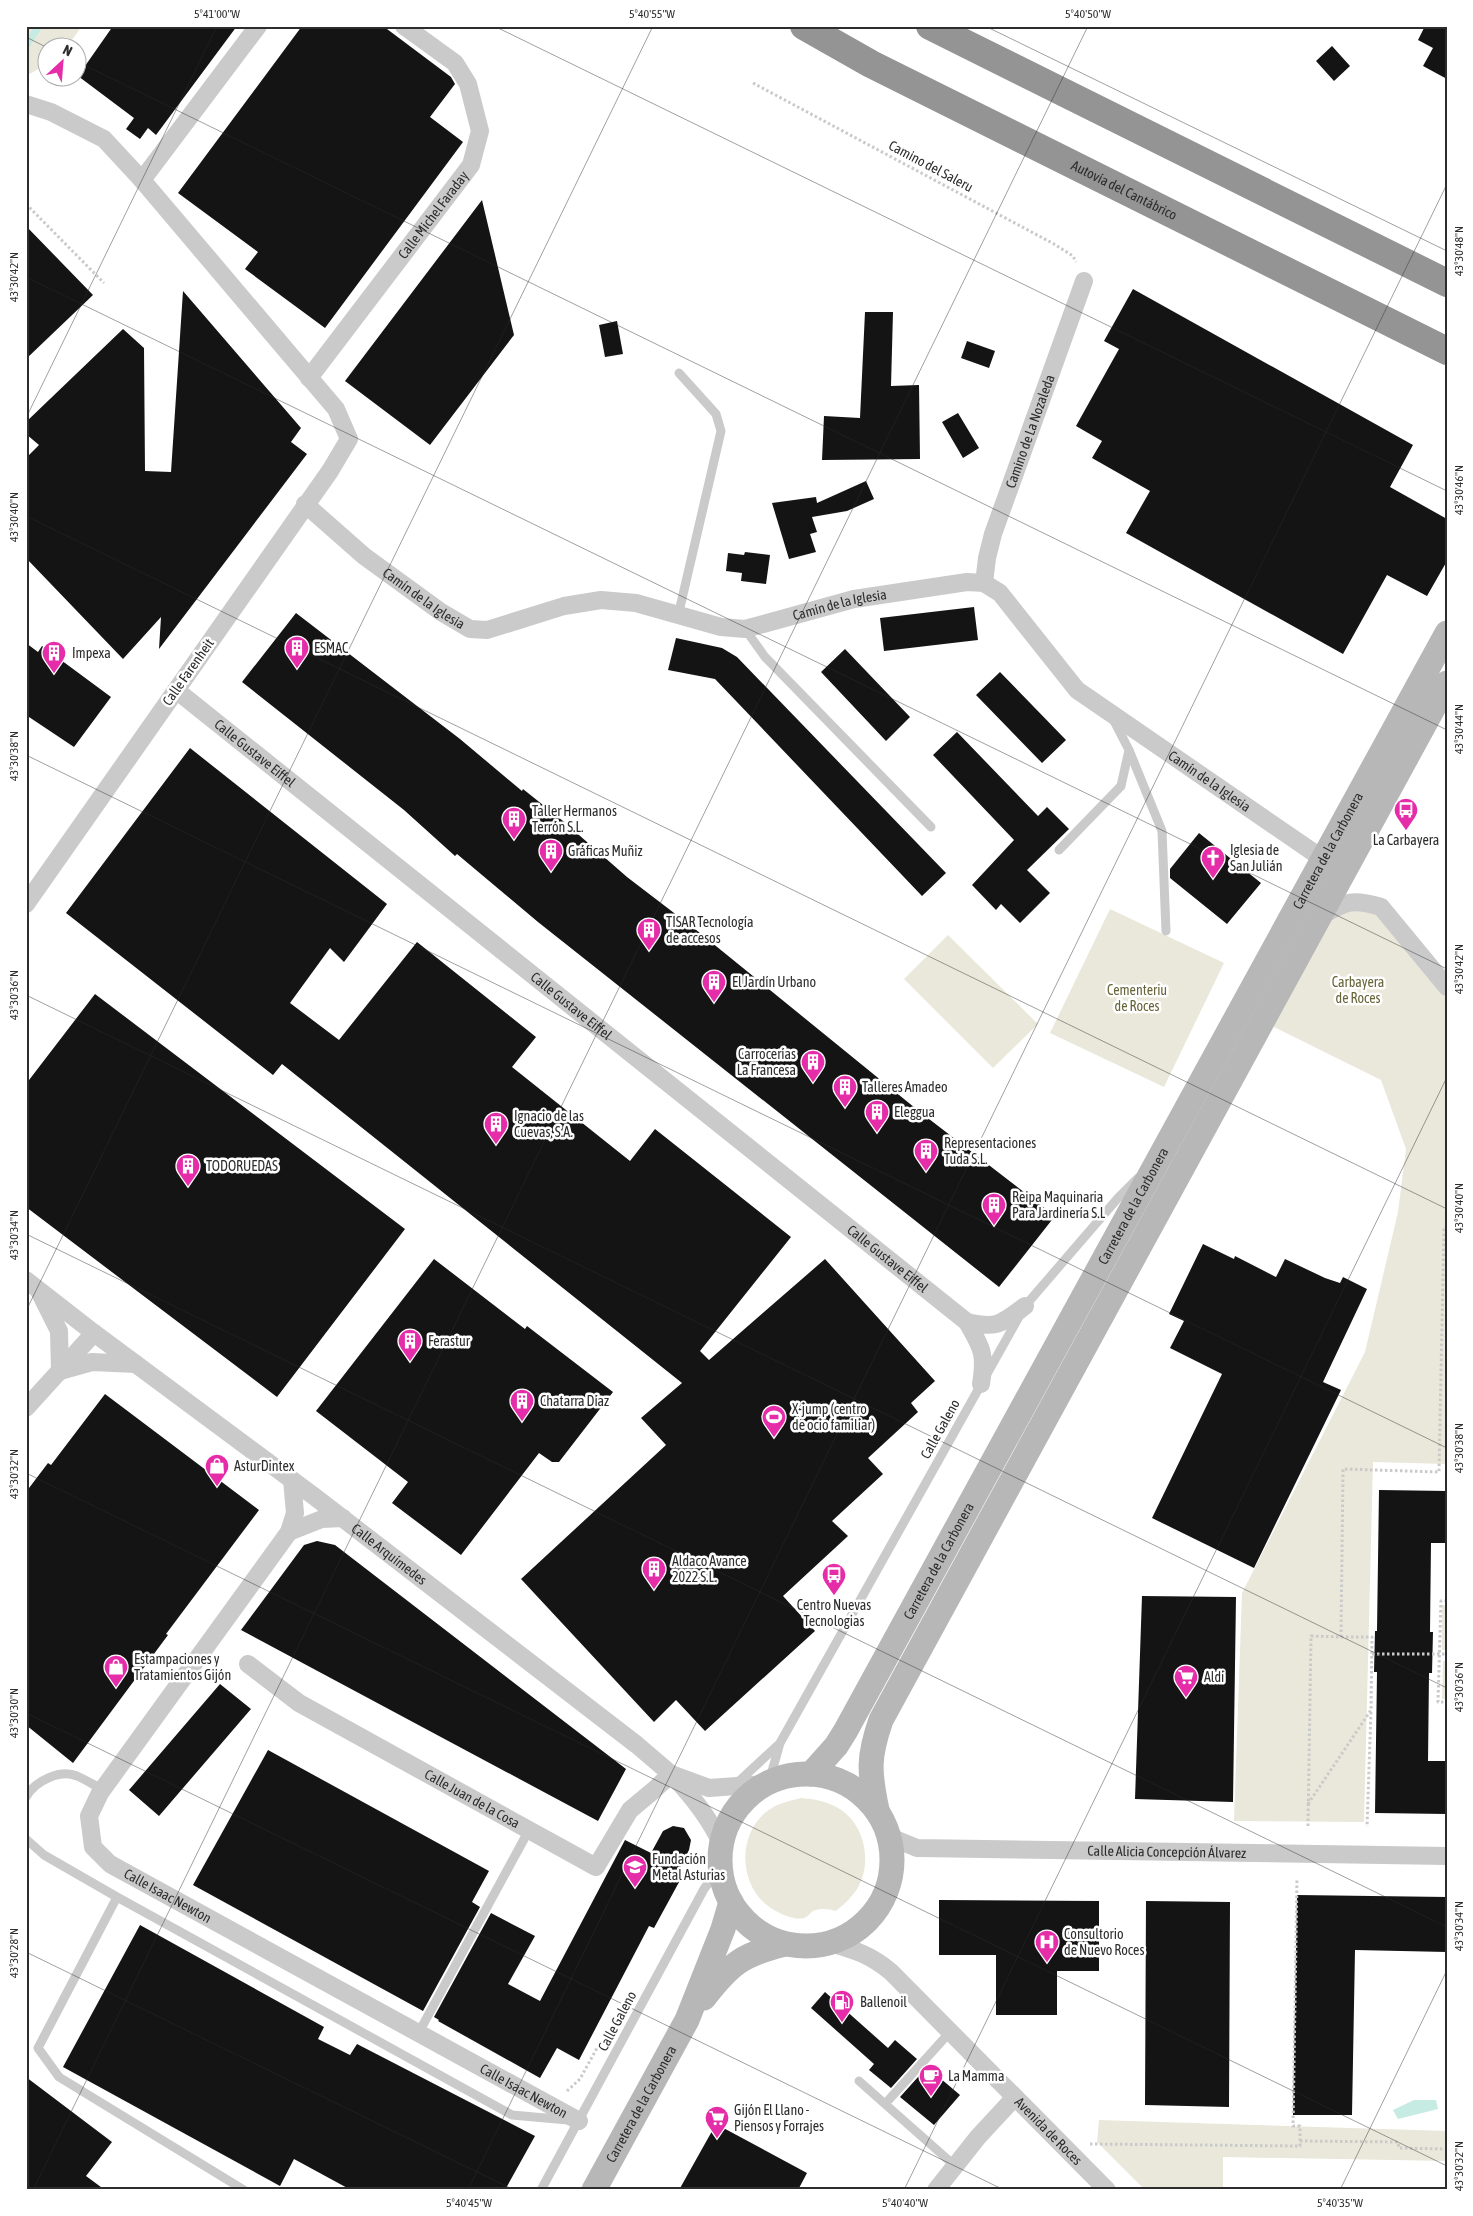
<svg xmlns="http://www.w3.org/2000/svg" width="1473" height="2216" viewBox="0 0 1473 2216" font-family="'Asap Condensed',sans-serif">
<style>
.green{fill:#eae8da}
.water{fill:#c5ebe3}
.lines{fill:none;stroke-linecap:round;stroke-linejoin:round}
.stream{stroke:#c5ebe3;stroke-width:7}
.building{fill:#141414}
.path{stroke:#cacaca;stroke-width:3;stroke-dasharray:2.5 2.5;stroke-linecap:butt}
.lane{stroke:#cacaca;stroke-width:9}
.street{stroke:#cacaca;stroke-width:18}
.secondary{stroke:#b7b7b7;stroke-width:25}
.highway{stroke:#949494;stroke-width:28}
.ticks{fill:none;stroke:#2d2d2d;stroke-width:1;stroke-opacity:0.45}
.labels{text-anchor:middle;stroke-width:5;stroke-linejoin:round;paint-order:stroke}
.street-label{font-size:14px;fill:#2d2d2d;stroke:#fff}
.poi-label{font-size:14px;fill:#2d2d2d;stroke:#fff;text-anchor:start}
.park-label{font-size:14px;fill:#68653a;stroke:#fff}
.neatline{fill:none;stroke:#2d2d2d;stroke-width:2}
.ticks-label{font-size:12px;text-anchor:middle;fill:#2d2d2d}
</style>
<rect width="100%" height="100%" fill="#fff"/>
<path class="green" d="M26,26H82L67,47L48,48L47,64L26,76Z
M1367,903L1447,987V1464L1373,1462L1364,1822L1234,1821L1242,1593L1365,1352L1398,1212L1406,1149L1381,1080L1262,1021L1318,917Z
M1110,909L1224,963L1164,1087L1050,1033Z
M948,935L1038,1024L993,1068L904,979Z
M1442,1605H1447V1650H1442Z
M1443,1661H1447V1699H1442Z
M801,1798C814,1799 826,1801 838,1808C868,1825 875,1873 850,1898C846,1903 840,1907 836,1911C829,1909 820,1908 813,1911C810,1913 808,1917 804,1918C796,1920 785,1916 778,1912C740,1895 734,1838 766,1812C776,1804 788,1801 801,1798Z
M1099,2120L1447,2131V2161L1223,2157V2190H1145L1097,2142Z"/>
<path class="water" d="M1414,2100H1436L1438,2109L1398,2119L1393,2110Z"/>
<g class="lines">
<path class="stream" d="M26,46L39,26"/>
</g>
<path class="building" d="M113,26H237L156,135L148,128L140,139L126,129L134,118L78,76Z
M302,26H383L451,77L455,84L430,117L463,142L325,328L245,269L258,252L178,193Z
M1425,26H1447V79L1423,66L1433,48L1418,40Z
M1332,46L1350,66L1334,81L1316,61Z
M482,200L514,335L430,445L345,381Z
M26,226L93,295L26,359Z
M1133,289L1413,445L1390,487L1447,519V561L1427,596L1387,575L1343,654L1126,533L1150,491L1092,458L1102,441L1076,426L1119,349L1104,341Z
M183,291L301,428L291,442L307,454L159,649L161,617L123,659L26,558V458L39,445L26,434V422L123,329L144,348L145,471L171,472Z
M865,312H893L891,386L919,385L920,459L822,460L824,416L860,418Z
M617,321L623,354L605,357L599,325Z
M967,341L995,351L989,368L961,358Z
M958,413L979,448L963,458L942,422Z
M866,481L874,499L847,511L812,517L817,532L810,534L816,552L789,559L772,503L816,497L817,503Z
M745,552L770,555L766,584L741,581L742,573L726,571L728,553L744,555Z
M974,607L978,640L884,651L880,618Z
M296,613L460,739L522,791L523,789L563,821L627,877L695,929L920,1112L1055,1216L999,1287L538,922L457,854L455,856L404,810L242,682Z
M676,638L722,648L737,657L946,873L922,896L715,679L668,670Z
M26,643L38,652L42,646L111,697L74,747L26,715Z
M845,649L910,717L886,741L821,672Z
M1000,672L1066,740L1042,763L976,695Z
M957,732L1038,816L1047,807L1069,829L1027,870L1050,893L1020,923L1001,904L996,910L972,885L1014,840L933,755Z
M190,748L387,904L344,962L330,948L290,1003L339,1040L417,942L536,1037L512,1067L630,1161L655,1129L791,1237L700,1351L709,1360L825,1259L935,1381L911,1403L918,1412L868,1458L883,1474L832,1521L848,1536L783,1596L815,1631L705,1731L676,1700L654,1722L521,1579L666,1445L641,1418L682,1383L282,1064L273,1075L66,913Z
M1199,833L1261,883L1227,924L1170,878V869Z
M95,994L405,1229L277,1397L26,1207V1084Z
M1203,1244L1234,1259L1235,1256L1276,1277L1285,1259L1325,1278L1340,1283L1343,1277L1367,1289L1323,1382L1341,1390L1254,1568L1152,1518L1222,1374L1170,1348L1184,1321L1169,1314Z
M434,1259L525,1329L527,1326L613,1392L559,1462H552L539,1453L461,1555L392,1503L408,1482L316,1411Z
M105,1394L259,1510L166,1634L168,1635L73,1763L26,1725V1492L48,1463L51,1465Z
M1379,1490L1447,1491V1543H1431L1430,1632H1433L1432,1673H1429L1428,1761H1447V1814L1375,1813L1377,1672H1374L1375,1631H1377Z
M317,1541L335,1545L626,1769L598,1821L241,1630L304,1545Z
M1142,1596L1236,1597L1233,1802L1135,1799Z
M220,1684L251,1709L159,1816L129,1790Z
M268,1750L489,1871L472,1902L480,1907L423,2011L193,1885Z
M673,1826L684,1828L691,1840L689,1850L679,1870L684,1873L654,1928L649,1926L579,2060L557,2048L540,2078L438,2021L439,2020L434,2017L491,1913L535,1936L508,1984L540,2001L625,1840L651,1853L663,1831Z
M1297,1895L1447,1897V1952L1355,1950L1352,2115H1293Z
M939,1900L1099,1901V1971H1057V2015H996V1955H939Z
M1146,1901L1230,1902L1229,2107L1145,2105Z
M140,1925L324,2027L318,2039L350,2055L357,2044L535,2136L505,2190H351L294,2159L280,2186L63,2067Z
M825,1992L888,2048L895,2040L917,2059L891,2088L869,2070L874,2064L811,2008Z
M927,2067L960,2095L934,2125L900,2097Z
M26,2077L112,2142L86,2176L105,2190H26Z
M716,2124L807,2173L798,2190H679Z"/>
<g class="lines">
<path class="path" d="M753,83L1054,244L1073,256L1076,262
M26,204L104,283
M1447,1601H1441L1438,1702H1447
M1341,1637H1372L1371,1710
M1372,1654H1447
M1308,1804L1371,1710L1367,1827
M1308,1826L1311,1636L1341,1637L1343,1469L1439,1472L1444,1227H1447
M567,2091L580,2079L597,2048
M1300,2141L1398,2142L1399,2148L1447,2149
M1090,2144L1300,2146V2126H1293L1297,1878"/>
<path class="lane" d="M678,616L721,431L716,414L679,373
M745,629L765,657L931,827
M1113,719L1129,750L1162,831L1166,931
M1059,850L1121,786L1129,750
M769,1782L780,1743L1025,1306L1118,1198L1138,1178
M736,1784L778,1745
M26,1797C35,1781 60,1769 77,1776C86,1780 94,1785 102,1789
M26,1839L44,1855L117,1897
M418,2034L529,1830
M859,2081L954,2165
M885,2104L950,2032
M244,2190L59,2077L38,2048L117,1897L512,2115L568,2120
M541,2190L704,1889L720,1867"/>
<g class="street">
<path d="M26,104L51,112L104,139L142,180L336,409L349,439L330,471L26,904"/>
<path d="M142,180L258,26"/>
<path id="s1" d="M309,378L471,165L480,131L468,84L455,63L404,26"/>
<path id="s2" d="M305,504L364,556L441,612L470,629L487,630L564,606L601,600L636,603L721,627L745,629L854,599L967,582L984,583L1000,593L1077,690L1323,859"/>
<path id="s3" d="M984,583L987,558L993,534L1084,281"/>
<path id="s4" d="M176,690L967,1322C982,1348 986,1354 981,1384"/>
<path d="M1319,917C1346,902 1350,898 1381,907L1447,987"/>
<path id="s5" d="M26,1280L94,1333L315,1497L637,1745L671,1774L709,1788L765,1784"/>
<path d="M40,1293L59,1331L60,1371"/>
<path d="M967,1322C997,1329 1001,1324 1025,1306"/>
<path d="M60,1371L92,1362L136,1364"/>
<path d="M26,1408L94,1333"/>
<path id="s6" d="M292,1480L295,1513L289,1532L100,1793L89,1816L93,1847L110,1864L579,2121"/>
<path d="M289,1532L322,1519L343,1518"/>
<path id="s7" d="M248,1664L299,1703L596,1867L630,1810L654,1790L671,1774"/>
<path d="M673,1776C693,1797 709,1817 721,1843"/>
<path id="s8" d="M890,1837L917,1848L1447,1856"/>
<path id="s9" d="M830,1943C855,1950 871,1955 891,1972L1107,2190"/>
<path d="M936,2190L978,2137L1015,2097"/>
</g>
<g class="secondary">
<path id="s10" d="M811,1774L836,1746L846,1730L1447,633"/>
<circle cx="806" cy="1860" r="86"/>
<path d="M877,1810C869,1772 868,1757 881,1720L1447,683"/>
<path d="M704,1998C730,1964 743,1954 785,1944"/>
<path id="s11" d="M594,2190L687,2020L723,1929L731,1902"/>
</g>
<g class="highway">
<path id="s12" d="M804,26L871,64L1447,351"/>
<path d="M930,26L1447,283"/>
</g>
</g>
<path class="ticks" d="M494,26L1447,491M985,26L1447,251M26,37L48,48M78,62L1447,730M26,277L1447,969M26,418L217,26M26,516L1447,1209M26,755L1447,1448M26,995L1447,1688M26,1234L1447,1927M26,1311L653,26M26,1473L1447,2166M26,1713L1004,2190M26,1952L514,2190M33,2190L1088,26M468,2190L1447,184M904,2190L1447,1077M1340,2190L1447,1970"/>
<defs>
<symbol id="building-pin" viewBox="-11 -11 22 30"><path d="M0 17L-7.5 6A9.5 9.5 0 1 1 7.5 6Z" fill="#e52da9" stroke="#fff"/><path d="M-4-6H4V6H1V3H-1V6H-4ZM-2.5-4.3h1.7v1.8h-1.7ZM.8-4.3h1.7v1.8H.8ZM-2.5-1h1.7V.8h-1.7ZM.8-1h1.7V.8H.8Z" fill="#fff"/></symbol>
<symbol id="bus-pin" viewBox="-11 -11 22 30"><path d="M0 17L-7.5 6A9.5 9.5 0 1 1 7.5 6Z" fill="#e52da9" stroke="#fff"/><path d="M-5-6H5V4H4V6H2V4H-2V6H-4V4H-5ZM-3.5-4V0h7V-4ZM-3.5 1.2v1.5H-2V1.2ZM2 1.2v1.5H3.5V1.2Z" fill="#fff"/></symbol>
<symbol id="church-pin" viewBox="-11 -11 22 30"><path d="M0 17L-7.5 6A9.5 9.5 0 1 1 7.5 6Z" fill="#e52da9" stroke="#fff"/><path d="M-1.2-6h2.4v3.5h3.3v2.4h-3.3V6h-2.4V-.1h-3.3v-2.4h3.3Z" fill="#fff"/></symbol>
<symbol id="stadium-pin" viewBox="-11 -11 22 30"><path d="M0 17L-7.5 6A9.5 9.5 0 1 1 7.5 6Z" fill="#e52da9" stroke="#fff"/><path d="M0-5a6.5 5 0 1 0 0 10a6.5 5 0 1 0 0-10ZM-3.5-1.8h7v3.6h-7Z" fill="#fff"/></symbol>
<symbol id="shop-pin" viewBox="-11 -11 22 30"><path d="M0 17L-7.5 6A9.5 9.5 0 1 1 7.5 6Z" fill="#e52da9" stroke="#fff"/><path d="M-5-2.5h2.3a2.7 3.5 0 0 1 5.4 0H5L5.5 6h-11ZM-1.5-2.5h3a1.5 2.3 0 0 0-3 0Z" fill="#fff"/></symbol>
<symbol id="supermarket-pin" viewBox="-11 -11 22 30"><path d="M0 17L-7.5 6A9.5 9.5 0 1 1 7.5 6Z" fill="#e52da9" stroke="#fff"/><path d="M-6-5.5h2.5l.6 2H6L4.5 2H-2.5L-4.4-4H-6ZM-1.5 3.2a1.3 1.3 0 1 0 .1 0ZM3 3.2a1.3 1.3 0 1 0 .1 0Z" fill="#fff"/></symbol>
<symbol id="school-pin" viewBox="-11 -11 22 30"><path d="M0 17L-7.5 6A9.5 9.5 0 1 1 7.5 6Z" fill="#e52da9" stroke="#fff"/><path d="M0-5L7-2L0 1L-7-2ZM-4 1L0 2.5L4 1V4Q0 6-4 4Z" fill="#fff"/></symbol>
<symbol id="hospital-pin" viewBox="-11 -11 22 30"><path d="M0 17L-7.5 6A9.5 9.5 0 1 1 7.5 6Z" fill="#e52da9" stroke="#fff"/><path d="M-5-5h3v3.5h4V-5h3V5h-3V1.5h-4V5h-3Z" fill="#fff"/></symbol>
<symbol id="fuel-pin" viewBox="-11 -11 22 30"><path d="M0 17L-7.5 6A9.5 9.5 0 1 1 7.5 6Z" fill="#e52da9" stroke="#fff"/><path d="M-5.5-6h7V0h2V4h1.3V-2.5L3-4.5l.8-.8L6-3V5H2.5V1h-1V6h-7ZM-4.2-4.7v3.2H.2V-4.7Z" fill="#fff"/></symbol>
<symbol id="cafe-pin" viewBox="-11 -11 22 30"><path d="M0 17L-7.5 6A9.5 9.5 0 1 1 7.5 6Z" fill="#e52da9" stroke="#fff"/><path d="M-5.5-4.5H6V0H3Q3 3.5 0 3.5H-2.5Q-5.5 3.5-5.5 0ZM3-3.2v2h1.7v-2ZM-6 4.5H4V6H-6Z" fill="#fff"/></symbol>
</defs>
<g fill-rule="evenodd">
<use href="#building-pin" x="283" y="634" width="28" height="38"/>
<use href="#building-pin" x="40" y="639" width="28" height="38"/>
<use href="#bus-pin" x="1392" y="796" width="28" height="38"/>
<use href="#building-pin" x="500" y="805" width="28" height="38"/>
<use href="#building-pin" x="537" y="837" width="28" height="38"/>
<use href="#church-pin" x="1199" y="844" width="28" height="38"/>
<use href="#building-pin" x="635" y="916" width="28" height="38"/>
<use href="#building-pin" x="700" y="968" width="28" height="38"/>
<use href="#building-pin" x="799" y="1048" width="28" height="38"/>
<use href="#building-pin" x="831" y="1073" width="28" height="38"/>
<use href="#building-pin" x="863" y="1098" width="28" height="38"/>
<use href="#building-pin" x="482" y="1110" width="28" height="38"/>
<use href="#building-pin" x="912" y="1137" width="28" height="38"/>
<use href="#building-pin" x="174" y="1152" width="28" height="38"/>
<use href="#building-pin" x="980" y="1191" width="28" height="38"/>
<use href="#building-pin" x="396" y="1327" width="28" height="38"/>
<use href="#building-pin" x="508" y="1387" width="28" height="38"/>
<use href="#stadium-pin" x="760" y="1403" width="28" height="38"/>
<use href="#shop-pin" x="203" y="1452" width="28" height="38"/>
<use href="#building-pin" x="640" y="1555" width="28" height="38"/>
<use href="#bus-pin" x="820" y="1561" width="28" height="38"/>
<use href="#shop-pin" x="102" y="1653" width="28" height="38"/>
<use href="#supermarket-pin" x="1172" y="1663" width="28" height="38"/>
<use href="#school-pin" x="621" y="1853" width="28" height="38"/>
<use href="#hospital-pin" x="1033" y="1928" width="28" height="38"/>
<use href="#fuel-pin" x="828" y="1988" width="28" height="38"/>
<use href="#cafe-pin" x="917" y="2062" width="28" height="38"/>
<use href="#supermarket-pin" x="703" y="2104" width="28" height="38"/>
</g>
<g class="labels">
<g class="street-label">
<text transform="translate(931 166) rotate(28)" y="5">Camino del Saleru</text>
<text dy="5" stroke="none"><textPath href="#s12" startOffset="360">Autovía del Cantábrico</textPath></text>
<text dy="5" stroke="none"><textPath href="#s1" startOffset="205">Calle Michel Faraday</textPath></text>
<text dy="5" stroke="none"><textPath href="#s3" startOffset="159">Camino de La Nozaleda</textPath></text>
<text dy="5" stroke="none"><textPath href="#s2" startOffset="152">Camín de la Iglesia</textPath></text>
<text dy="5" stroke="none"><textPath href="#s2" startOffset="588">Camín de la Iglesia</textPath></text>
<text transform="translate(188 672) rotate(-55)" y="5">Calle Farenheit</text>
<text dy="5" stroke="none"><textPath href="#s4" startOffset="101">Calle Gustave Eiffel</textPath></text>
<text dy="5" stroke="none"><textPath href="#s2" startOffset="1038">Camín de la Iglesia</textPath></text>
<text dy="5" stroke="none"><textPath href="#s10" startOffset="1059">Carretera de la Carbonera</textPath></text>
<text dy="5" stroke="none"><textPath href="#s4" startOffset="506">Calle Gustave Eiffel</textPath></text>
<text dy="5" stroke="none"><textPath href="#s10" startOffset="654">Carretera de la Carbonera</textPath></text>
<text dy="5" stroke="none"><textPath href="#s4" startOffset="911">Calle Gustave Eiffel</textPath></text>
<text transform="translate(940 1429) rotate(-61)" y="5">Calle Galeno</text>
<text dy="5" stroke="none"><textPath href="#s5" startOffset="455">Calle Arquímedes</textPath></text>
<text dy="5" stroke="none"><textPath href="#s10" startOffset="249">Carretera de la Carbonera</textPath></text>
<text dy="5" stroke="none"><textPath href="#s7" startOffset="262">Calle Juan de la Cosa</textPath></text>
<text dy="5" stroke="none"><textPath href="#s8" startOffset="279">Calle Alicia Concepción Álvarez</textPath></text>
<text dy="5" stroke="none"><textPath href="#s6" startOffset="522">Calle Isaac Newton</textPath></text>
<text transform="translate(617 2021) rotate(-62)" y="5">Calle Galeno</text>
<text dy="5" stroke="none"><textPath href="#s6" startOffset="928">Calle Isaac Newton</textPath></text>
<text dy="5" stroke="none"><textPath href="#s11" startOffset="98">Carretera de la Carbonera</textPath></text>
<text dy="5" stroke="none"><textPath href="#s9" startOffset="292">Avenida de Roces</textPath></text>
</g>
<g class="poi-label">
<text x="314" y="653">ESMAC</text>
<text x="72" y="658">Impexa</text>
<text x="532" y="816">Taller Hermanos<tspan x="532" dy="16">Terrón S.L.</tspan></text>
<text x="1406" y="845" text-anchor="middle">La Carbayera</text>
<text x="1230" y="855">Iglesia de<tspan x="1230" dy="16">San Julián</tspan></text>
<text x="568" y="856">Gráficas Muñiz</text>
<text x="666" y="927">TISAR Tecnología<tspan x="666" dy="16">de accesos</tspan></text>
<text x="732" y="987">El Jardín Urbano</text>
<text x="796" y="1059" text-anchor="end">Carrocerías<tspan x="796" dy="16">La Francesa</tspan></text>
<text x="862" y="1092">Talleres Amadeo</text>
<text x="894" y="1117">Eleggua</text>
<text x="514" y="1121">Ignacio de las<tspan x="514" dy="16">Cuevas, S.A.</tspan></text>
<text x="944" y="1148">Representaciones<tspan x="944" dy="16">Tuda S.L.</tspan></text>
<text x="206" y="1171">TODORUEDAS</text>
<text x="1012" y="1202">Reipa Maquinaria<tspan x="1012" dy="16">Para Jardinería S.L</tspan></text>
<text x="428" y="1346">Ferastur</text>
<text x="540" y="1406">Chatarra Díaz</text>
<text x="792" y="1414">X-jump (centro<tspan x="792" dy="16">de ocio familiar)</tspan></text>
<text x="234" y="1471">AsturDintex</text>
<text x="672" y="1566">Aldaco Avance<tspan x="672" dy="16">2022 S.L.</tspan></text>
<text x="834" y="1610" text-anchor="middle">Centro Nuevas<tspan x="834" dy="16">Tecnologias</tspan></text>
<text x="134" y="1664">Estampaciones y<tspan x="134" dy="16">Tratamientos Gijón</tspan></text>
<text x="1204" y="1682">Aldi</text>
<text x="652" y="1864">Fundación<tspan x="652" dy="16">Metal Asturias</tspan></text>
<text x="1064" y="1939">Consultorio<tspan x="1064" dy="16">de Nuevo Roces</tspan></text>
<text x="860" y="2007">Ballenoil</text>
<text x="948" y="2081">La Mamma</text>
<text x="734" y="2115">Gijón El Llano -<tspan x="734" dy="16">Piensos y Forrajes</tspan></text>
</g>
<g class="park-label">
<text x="1358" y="987">Carbayera<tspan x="1358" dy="16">de Roces</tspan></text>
<text x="1137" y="995">Cementeriu<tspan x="1137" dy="16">de Roces</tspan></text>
</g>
</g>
<rect width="1473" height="2216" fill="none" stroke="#ffffff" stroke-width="55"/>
<g transform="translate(62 62) rotate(26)"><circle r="24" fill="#ffffff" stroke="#ababab"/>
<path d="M0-4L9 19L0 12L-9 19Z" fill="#e52da9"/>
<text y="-8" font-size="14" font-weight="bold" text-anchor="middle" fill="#2d2d2d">N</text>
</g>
<rect x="28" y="28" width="1418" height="2160" class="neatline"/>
<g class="ticks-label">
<text x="217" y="18">5°41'00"W</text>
<text x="652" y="18">5°40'55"W</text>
<text x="1088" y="18">5°40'50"W</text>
<text transform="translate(1459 251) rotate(-90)" y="4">43°30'48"N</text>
<text transform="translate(14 277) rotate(-90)" y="4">43°30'42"N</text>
<text transform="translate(1459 490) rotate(-90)" y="4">43°30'46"N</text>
<text transform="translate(14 517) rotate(-90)" y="4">43°30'40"N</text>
<text transform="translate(1459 729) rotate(-90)" y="4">43°30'44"N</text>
<text transform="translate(14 756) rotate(-90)" y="4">43°30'38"N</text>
<text transform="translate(1459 969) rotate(-90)" y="4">43°30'42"N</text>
<text transform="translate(14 995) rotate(-90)" y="4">43°30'36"N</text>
<text transform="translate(1459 1208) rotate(-90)" y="4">43°30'40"N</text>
<text transform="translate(14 1235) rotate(-90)" y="4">43°30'34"N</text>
<text transform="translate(1459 1448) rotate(-90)" y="4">43°30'38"N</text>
<text transform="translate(14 1474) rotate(-90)" y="4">43°30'32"N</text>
<text transform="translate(1459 1687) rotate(-90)" y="4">43°30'36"N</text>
<text transform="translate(14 1713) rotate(-90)" y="4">43°30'30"N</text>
<text transform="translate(1459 1926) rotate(-90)" y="4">43°30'34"N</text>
<text transform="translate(14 1953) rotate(-90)" y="4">43°30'28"N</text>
<text transform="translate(1459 2166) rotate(-90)" y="4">43°30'32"N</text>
<text x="469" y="2207">5°40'45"W</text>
<text x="905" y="2207">5°40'40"W</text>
<text x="1340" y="2207">5°40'35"W</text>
</g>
</svg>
